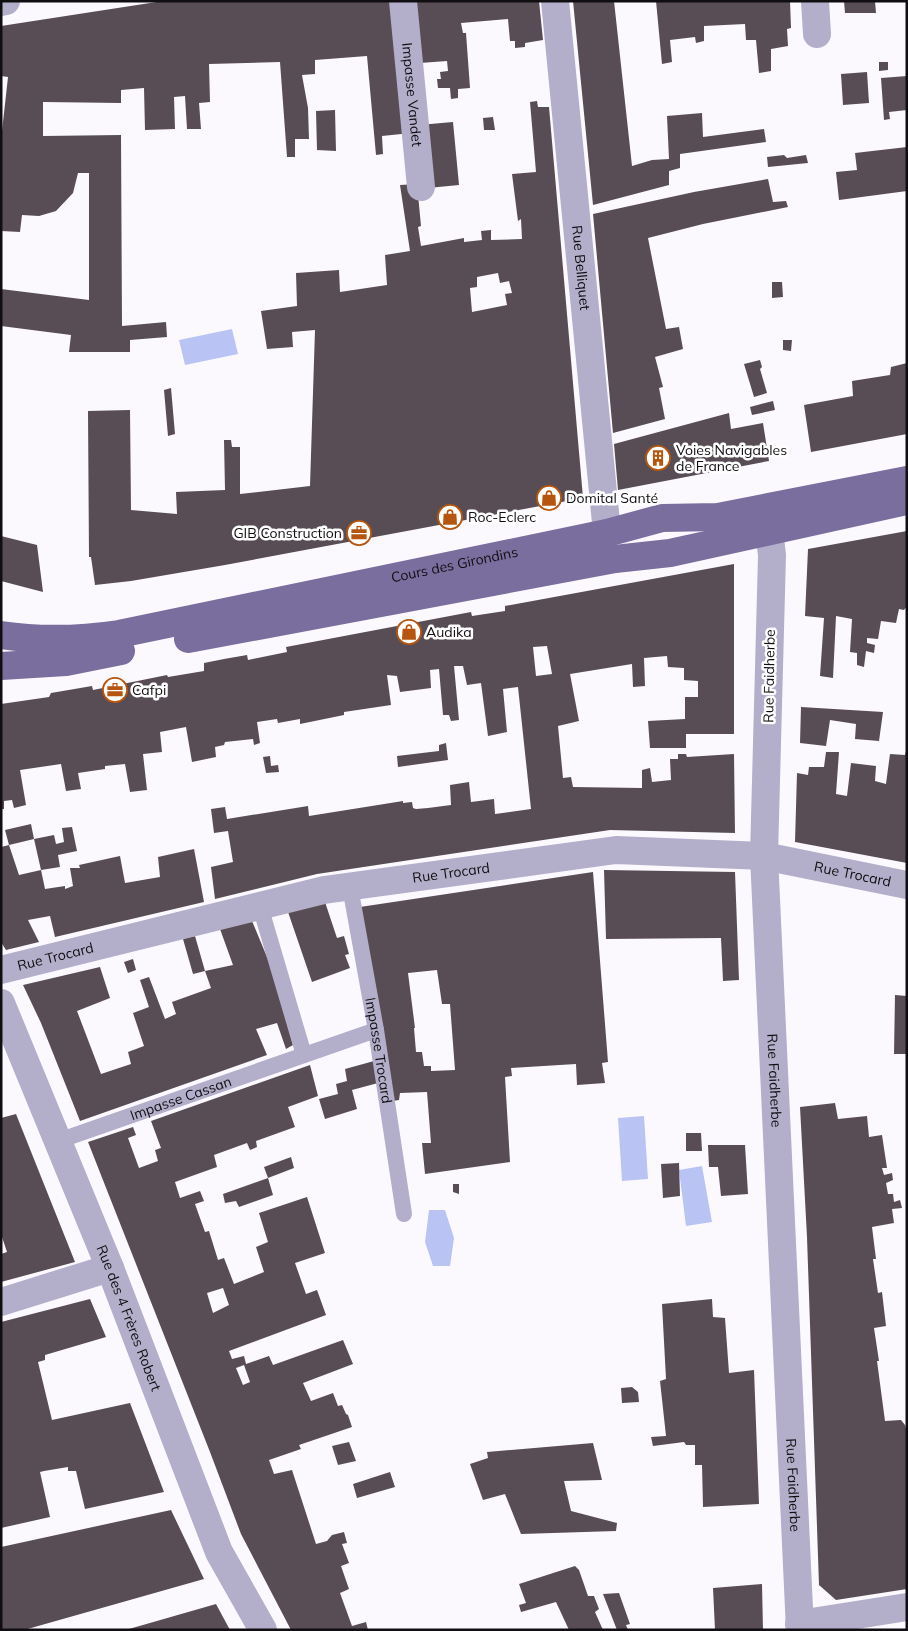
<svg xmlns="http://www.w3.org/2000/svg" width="908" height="1631" viewBox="0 0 908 1631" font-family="Mulish,sans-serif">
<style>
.water{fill:#b9c4f4}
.building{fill:#584d55;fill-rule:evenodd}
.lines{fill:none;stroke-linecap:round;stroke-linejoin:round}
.lane{stroke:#b3aec9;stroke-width:16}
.street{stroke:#b3aec9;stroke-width:28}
.primary{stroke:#796e9d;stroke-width:28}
.labels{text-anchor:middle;stroke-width:5;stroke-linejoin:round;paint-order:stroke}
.street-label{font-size:14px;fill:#110e12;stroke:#fff}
.poi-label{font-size:14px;fill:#110e12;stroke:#fff;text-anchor:start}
</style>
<rect width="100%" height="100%" fill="#fcf9fe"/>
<path class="water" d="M232,329L238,354L185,365L179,340Z
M644,1116L648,1179L622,1181L618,1118Z
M702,1166L712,1222L686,1226L679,1170Z
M429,1210H445L454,1238L450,1266H433L425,1242Z"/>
<path class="building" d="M163,1H398L411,133L382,136L383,154L376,155L367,56L315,60V74L302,75L308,108L309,139H295V157H287L280,62L209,64L210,102L199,103L201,129H187L185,96L174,97L175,129L145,130L144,88L121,90V103L43,102V136L121,135L122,326L166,322L167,337L130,340V352H69L71,335L1,326V289L89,300V173H78L73,193L56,211L39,216L22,215L20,232L1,231V140L8,77L1,76V26Z
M408,1H539L543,40L525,43V47L515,48V41H510L508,19L461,23L463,33H466L470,88L458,89V98L451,99L450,88H438L437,79H441L440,72L448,71L447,61L420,63Z
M573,1H614L632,166L652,160L669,159L667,116L702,113L703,137L764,129L766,142L680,154V168L669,171V185L593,205Z
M656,1H790L791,28L787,29L788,46L771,49V71L759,73L756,40H746L745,24L704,26V41L696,43L695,37L670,40L672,62L662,64Z
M844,1H875L876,13H845Z
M879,62H888V70L879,71Z
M867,72L869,103L843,105L841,74Z
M907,76V110L889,112L890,119L884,120L881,78Z
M537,101L538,107H549L583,498L225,565L131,581L95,585L91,557H89L88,411L130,410L131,510L177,514L176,492L225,490L224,440H231L232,447H240V494L310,486L315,330L292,332L293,347L267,349L261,311L297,306L296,273L339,270L340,292L387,285L385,255L410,251L400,185L417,184L421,226L418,227L421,246L464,238V242L482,240L481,231L491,230V240L522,239L521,219L518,221L512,174L536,172L530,102ZM498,273L500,283L509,281L512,293L505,294L507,305L472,312L470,288L477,287V277Z
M335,110L336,151L317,150L316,111Z
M493,117L495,130H484L483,118Z
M453,122L459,185L428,188L419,125Z
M907,147V191L839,200L836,172L857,170L855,153Z
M784,155L787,158L806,155L808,163L768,167L767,157Z
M768,179L773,202L786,201L788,207L703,224L648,238L666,329L679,327L683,349L655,357L663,387L659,388L665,419L613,433L593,214L694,192Z
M772,282H782L783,297L772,298Z
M783,340H792L791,351L783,350Z
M760,360L762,367L760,369L767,393L754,397L744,364Z
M907,363V434L811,452L804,405L853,396L852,381L890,375L891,367Z
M171,388L175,434L168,436L164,390Z
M773,401L775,410L752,415L750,407Z
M729,413L731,429L763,423L769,461L618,490L614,444Z
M907,531V606L904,610L899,609L896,623L881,621L878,639L867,638V643L875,645L874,653L866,651L864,667L857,665V653L850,652L852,619L836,616L833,678L820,676L824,618L805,616L808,549Z
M1,536L37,545L43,592L1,581Z
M734,564V734H686V748H650L648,721L685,719V697H698V681L684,680V668L668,667L667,656L644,658L645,686L633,687L632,664L570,674L579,721L558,726L563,778L571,777L573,787L642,788V770L650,768L652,782L671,780L670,759H678V754H686L687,757L734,754L735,833L610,830L317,874L215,899L211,867L233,862L228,831L214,833L211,809L225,807L227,819L308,806L309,816L403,801V803L412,802L413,808L416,809L428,808L451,805L450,785L469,782L471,802L494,799L495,814L531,809L518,687L503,689L507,732L488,736L481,683L467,685L463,666H454L459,720L451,721L449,715H443L439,669L430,670L431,688L400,692L397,676L387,675L391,705L344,712V715L300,724V719L278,723L277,719L257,722L260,743L254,745L253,739L225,742L224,745L215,747L216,757L192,762L186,727L160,732L162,752L143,754L147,790L130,792L125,764L105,766V769L78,773L81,789L66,791L61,764L20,770L26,805L14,808L12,800L4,801V809H1V704L49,697L51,693L92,686L93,690L167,675L168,677L204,671V663L224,659L247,655L248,660L287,652L286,647L471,612L472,616L505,611V606ZM547,646L552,674L536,676L533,647Z
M801,707L883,712L879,741L855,739L856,724L830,720L826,746L800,743Z
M446,743L448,760L398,767L397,756L439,751V745Z
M906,751L907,863L795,842L797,773L808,775L809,767H824L826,752H839L836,794L847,796L851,763L876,766L875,781L886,784L890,754L905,755Z
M270,756L271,766L278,765L279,772L266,773L263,757Z
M31,824L34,839L9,845L5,830Z
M72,827L77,851L58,855L60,867L41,870L45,889L65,886V889L73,886L70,868H80L79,865L120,856L125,883L160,877L158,857L194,849L204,902L55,937L50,916L28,920L39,942L6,950L1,942V847L9,845L19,875L41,870L34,839L54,835L56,844L64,842L62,828Z
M604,870L735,872L739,980L723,981L721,938L606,939Z
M593,872L608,1062L602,1063L605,1083L577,1085L576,1064L511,1068L512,1076L505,1077L510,1162L425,1174L422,1143H431L427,1092L400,1093L399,1100L393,1101L360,907ZM437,970L442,1004H450L455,1070L431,1071V1066H424L422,1052H416L414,1028H415L408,973Z
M325,902L337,938L344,936L349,954L345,955L350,968L312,982L288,912Z
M252,921L272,969L293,1045L286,1049L277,1023L256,1029L267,1055L80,1121L41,1023L23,985L100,967L110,998L77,1011L101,1074L131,1064L128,1052L144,1046L133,1013L149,1007L140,980L149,977L165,1019L176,1014L172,1002L211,988L205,971L233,965L220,929Z
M195,936L205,971L193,974L183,939Z
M133,959L136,970L128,973L124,962Z
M895,995L907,996V1054H894Z
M374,1061L378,1083L352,1090L357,1109L325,1119L319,1099L338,1094L336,1084L347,1081L345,1069Z
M310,1065L318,1096L288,1107L295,1127L256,1141L257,1147L250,1150L247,1143L214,1155L217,1167L175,1182L180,1198L200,1191L204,1201L195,1204L205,1232L209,1231L218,1260L224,1258L234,1284L264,1272L256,1247L268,1242L259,1213L307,1197L325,1253L295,1263L306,1294L317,1290L326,1315L229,1351L232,1359L244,1356L246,1364L269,1356L273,1365L343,1340L353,1364L303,1383L311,1401L333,1393L338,1406L342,1405L346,1414L348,1415L352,1427L299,1445L301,1449L269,1460L274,1474L292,1470L316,1544L327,1541L332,1535L344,1532L347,1543L342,1544L349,1563L341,1566L349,1589L340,1593L352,1626L366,1622L368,1630H291L241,1534L210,1452L88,1142L133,1127L136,1135L128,1138L139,1168L158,1161L155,1150L161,1148L151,1121ZM223,1288L229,1305L213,1313L207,1293ZM244,1365L250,1382L243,1385L236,1368Z
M835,1103L838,1119L867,1116L869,1137L882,1135L887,1168H882L884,1175L892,1173L893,1180L886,1183L888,1194H893L894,1202L900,1200L902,1208L892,1209L894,1223L872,1227L876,1259H873L874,1266L878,1293L882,1292L886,1326L874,1328L879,1361H877L885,1421L901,1420L905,1425L907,1432V1589L836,1600L819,1585L807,1237L800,1107Z
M16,1114L75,1262L1,1282V1254L7,1252L1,1234V1118Z
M686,1133H701L702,1151H686Z
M708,1145H745L748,1194L721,1196L718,1167H709Z
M291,1157L294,1168L268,1178L264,1167Z
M679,1163L680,1196L663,1198L661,1164Z
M268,1178L273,1195L239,1207L236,1201L225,1203L223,1194Z
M453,1184H459V1194L453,1192Z
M90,1299L106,1337L45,1355V1360L38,1362L52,1420L130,1403L164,1492L85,1509L76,1471H68V1467L44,1471L40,1472L50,1517L1,1528V1322Z
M712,1299L713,1317L725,1318L729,1373L754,1370L759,1504L703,1507L702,1465H695V1445H686L684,1442L653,1446L651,1437L666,1436L660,1381L666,1379L662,1304Z
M632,1387L638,1392L639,1402L622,1403L621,1388Z
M349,1442L356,1461L338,1465L332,1446Z
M593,1443L602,1480L564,1481L571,1511L617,1523L616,1531L521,1534L505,1494L483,1500L470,1464L488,1458L487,1452Z
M390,1472L395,1487L357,1498L353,1484Z
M171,1510L204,1579L24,1630H1V1547Z
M575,1566L579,1570L588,1596H594L599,1609L595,1612L603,1630H569L556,1602L521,1612L519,1605L526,1603L519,1584Z
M762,1584L763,1630H715L713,1588Z
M619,1593L630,1624L626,1625L628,1630H617L603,1594Z
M216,1604L230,1630H129V1629Z"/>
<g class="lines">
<g class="lane">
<path id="s1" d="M350,887L376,1030L404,1214"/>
<path d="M260,906L304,1055"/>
<path id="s2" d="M58,1141L376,1030"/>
</g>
<g class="street">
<path id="s3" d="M403,1L421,187"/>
<path id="s4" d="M555,1L607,533"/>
<path d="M815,1L817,34"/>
<path d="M1,2L6,1"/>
<path id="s5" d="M769,531L772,555L764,856L800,1630"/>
<path id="s6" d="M1,970L324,890L616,850L764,856L907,885"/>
<path id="s7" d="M1,1003L110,1268L219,1552L263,1630"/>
<path d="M1,1302L110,1268"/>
<path d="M799,1624L907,1607"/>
</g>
<g class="primary">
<path id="s8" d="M1,635C42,641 78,640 119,634L607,533L662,518L718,517L907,480"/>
<path d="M188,639L615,559L670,553L907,501"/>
<path d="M1,666L66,662L121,651"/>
</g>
</g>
<defs>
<symbol id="building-ring" viewBox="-11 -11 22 22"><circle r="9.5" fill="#fff" stroke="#b5550e" stroke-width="1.5"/><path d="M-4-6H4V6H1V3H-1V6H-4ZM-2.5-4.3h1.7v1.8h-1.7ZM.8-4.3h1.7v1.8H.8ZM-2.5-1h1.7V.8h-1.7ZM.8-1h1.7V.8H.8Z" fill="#b5550e"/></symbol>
<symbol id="shop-ring" viewBox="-11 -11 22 22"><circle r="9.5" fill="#fff" stroke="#b5550e" stroke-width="1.5"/><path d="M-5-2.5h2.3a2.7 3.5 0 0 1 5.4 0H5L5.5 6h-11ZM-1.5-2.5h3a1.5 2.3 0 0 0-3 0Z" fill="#b5550e"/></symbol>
<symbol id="office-ring" viewBox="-11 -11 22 22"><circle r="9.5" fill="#fff" stroke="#b5550e" stroke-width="1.5"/><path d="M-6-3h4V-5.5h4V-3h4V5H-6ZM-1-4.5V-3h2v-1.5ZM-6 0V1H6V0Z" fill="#b5550e"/></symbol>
</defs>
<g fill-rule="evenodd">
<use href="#building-ring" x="644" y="444" width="28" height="28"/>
<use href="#shop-ring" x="535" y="484" width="28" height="28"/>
<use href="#shop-ring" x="436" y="503" width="28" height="28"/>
<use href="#office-ring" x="345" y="519" width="28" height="28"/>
<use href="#shop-ring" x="395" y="618" width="28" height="28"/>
<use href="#office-ring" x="101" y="676" width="28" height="28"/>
</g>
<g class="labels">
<g class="street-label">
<text dy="5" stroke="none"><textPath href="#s3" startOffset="94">Impasse Vandet</textPath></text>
<text dy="5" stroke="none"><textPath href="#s4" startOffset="268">Rue Belliquet</textPath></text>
<text dy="5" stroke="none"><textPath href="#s8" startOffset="461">Cours des Girondins</textPath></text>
<text transform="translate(769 676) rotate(-89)" y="5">Rue Faidherbe</text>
<text dy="5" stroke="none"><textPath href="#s6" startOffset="461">Rue Trocard</textPath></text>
<text dy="5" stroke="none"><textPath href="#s6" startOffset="866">Rue Trocard</textPath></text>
<text dy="5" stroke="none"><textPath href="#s6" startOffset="56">Rue Trocard</textPath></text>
<text dy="5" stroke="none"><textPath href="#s1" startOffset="166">Impasse Trocard</textPath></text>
<text dy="5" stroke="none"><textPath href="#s5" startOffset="550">Rue Faidherbe</textPath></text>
<text dy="5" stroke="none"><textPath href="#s2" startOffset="130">Impasse Cassan</textPath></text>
<text dy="5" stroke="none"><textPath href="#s7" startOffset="340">Rue des 4 Frères Robert</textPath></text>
<text dy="5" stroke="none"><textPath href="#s5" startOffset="955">Rue Faidherbe</textPath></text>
</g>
<g class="poi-label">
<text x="676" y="455">Voies Navigables<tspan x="676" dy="16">de France</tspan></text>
<text x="566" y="503">Domital Santé</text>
<text x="468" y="522">Roc-Eclerc</text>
<text x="342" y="538" text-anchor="end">GIB Construction</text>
<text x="426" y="637">Audika</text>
<text x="132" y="695">Cafpi</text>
</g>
</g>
<rect width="908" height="1631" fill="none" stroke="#110e12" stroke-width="5"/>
</svg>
